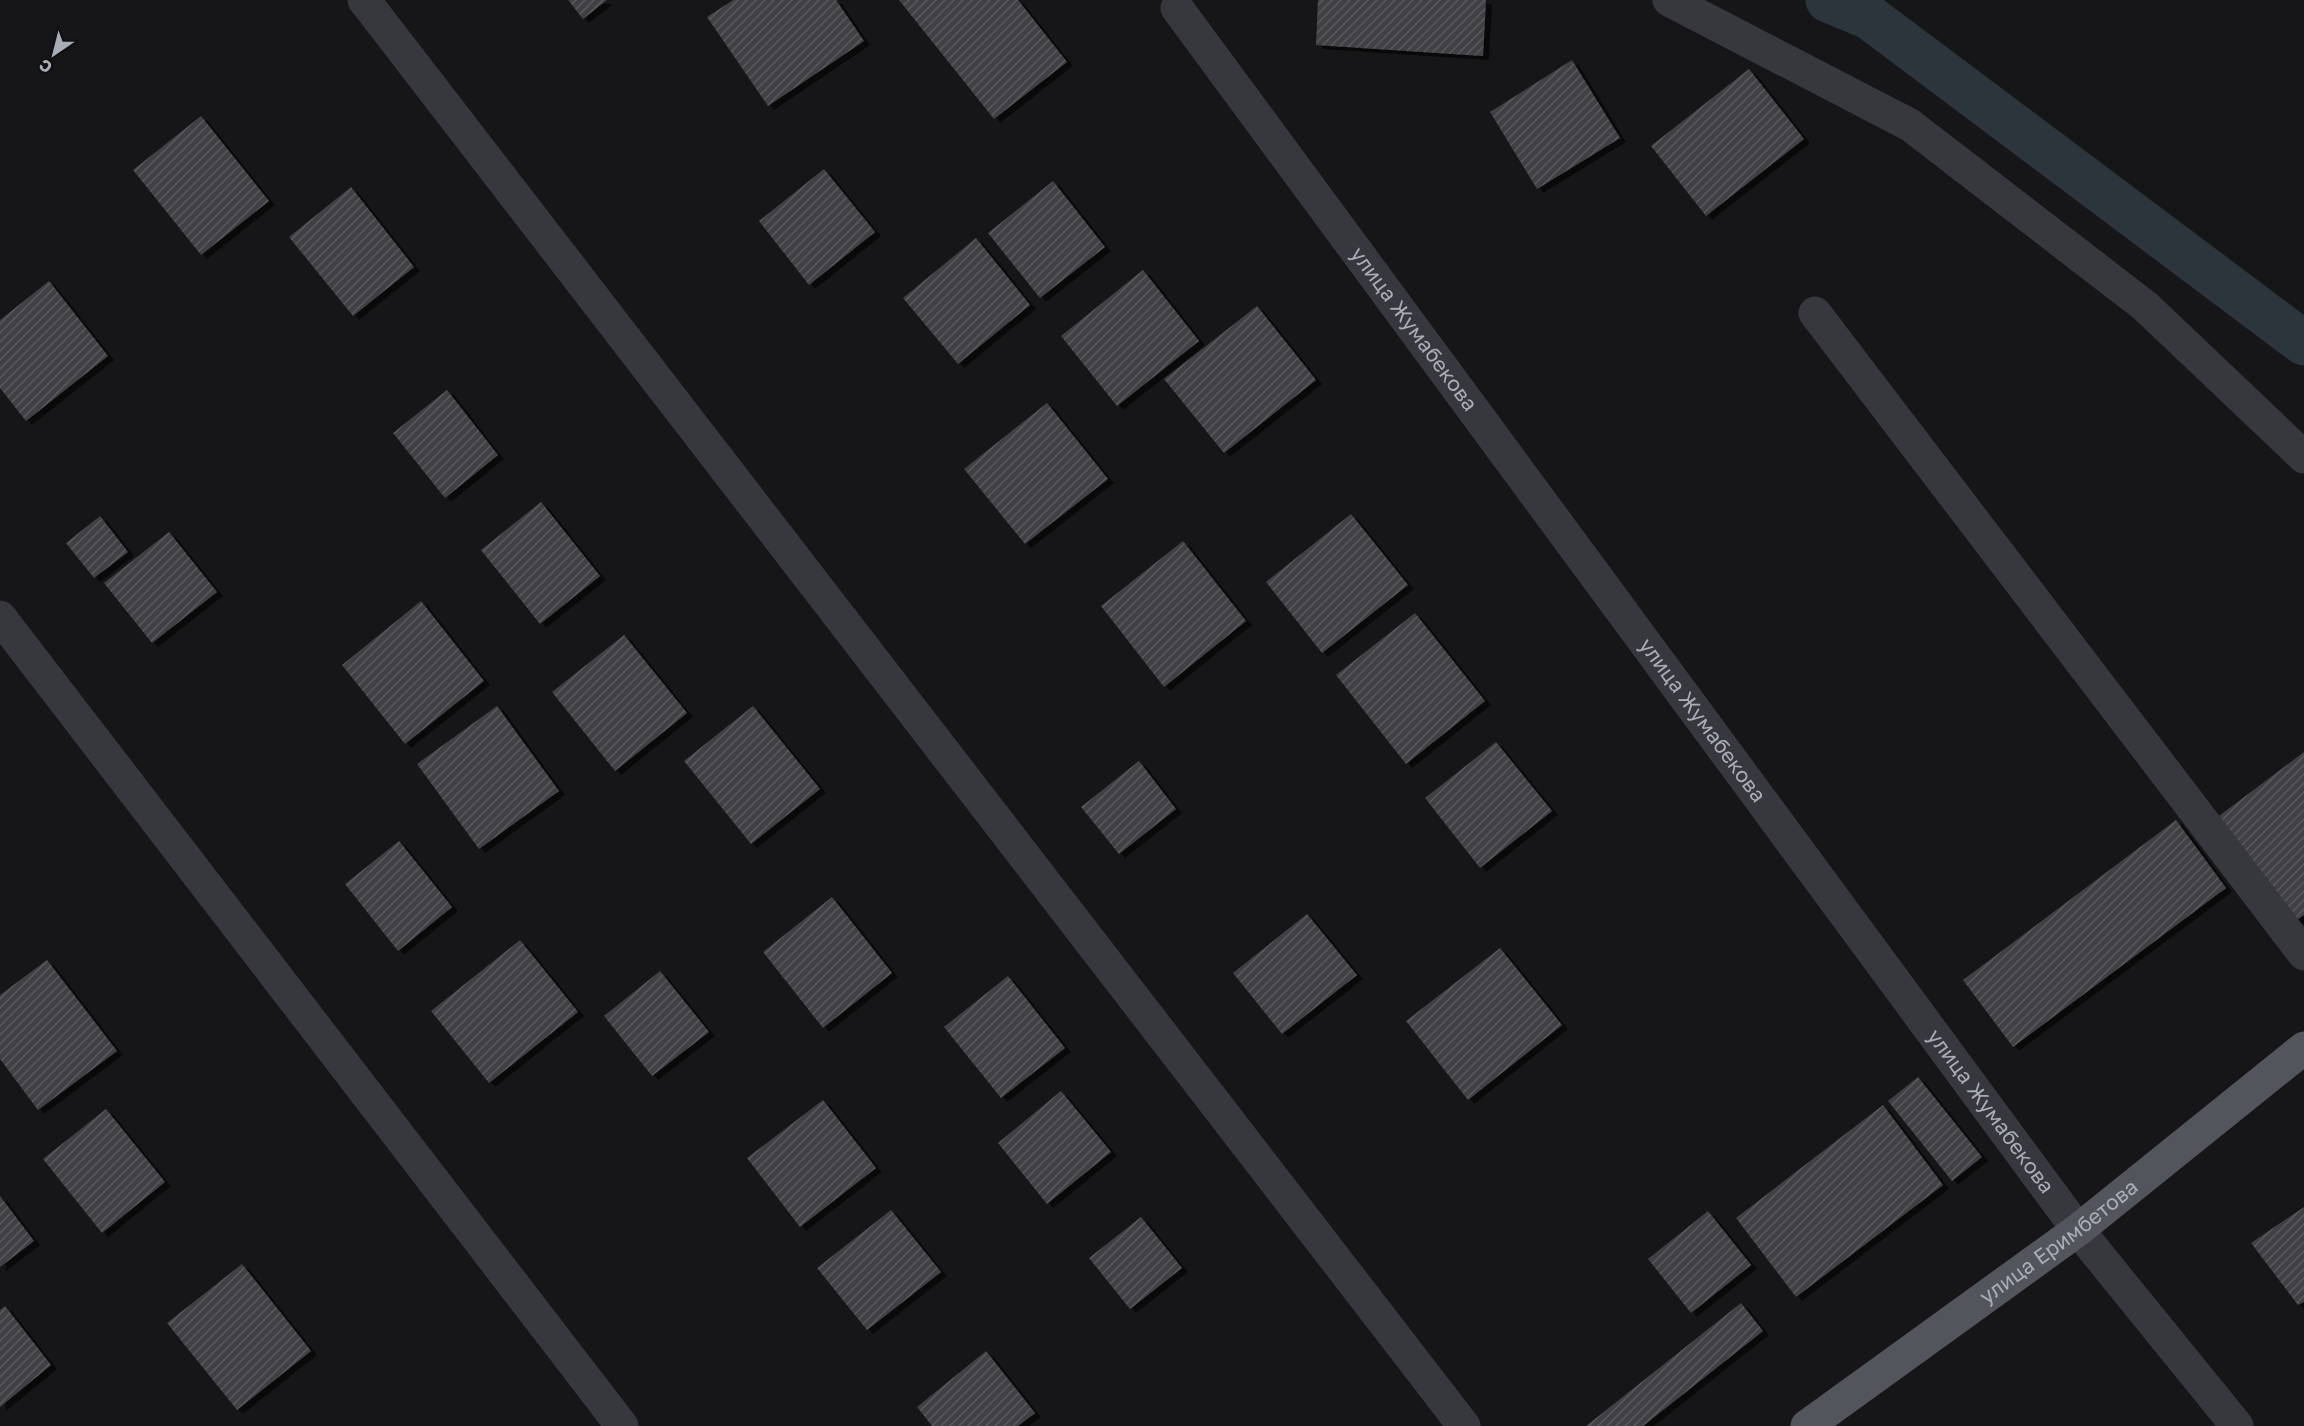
<svg xmlns="http://www.w3.org/2000/svg" width="2304" height="1426" viewBox="0 0 2304 1426" font-family="'Golos Text',sans-serif">
<style>
.lines{fill:none;stroke-linecap:round;stroke-linejoin:round}
.canal{stroke:#2c353c;stroke-width:45}
.building{fill:url(#building-hatch);filter:url(#shadow)}
.minor{stroke:#37383d;stroke-width:33}
.major{stroke:#53555c;stroke-width:33}
.labels{text-anchor:middle;stroke-width:5;stroke-linejoin:round;paint-order:stroke}
.street-label{font-size:21px;fill:#a8adb8;stroke:#111113}
</style>
<defs>
<pattern id="building-hatch" width="6" height="6" patternUnits="userSpaceOnUse" patternTransform="scale(1.5)"><rect width="6" height="6" fill="#404145"/><path d="M-1 1l2-2M0 6l6-6M5 7l2-2" fill="none" stroke="#595a5e"/></pattern>
<filter id="shadow"><feDropShadow dx="6" dy="4" stdDeviation="0" flood-color="#0009"/></filter>
</defs>
<rect width="100%" height="100%" fill="#161618"/>
<g class="lines">
<path class="canal" d="M1828,0L1869,17L2304,343"/>
</g>
<path class="building" d="M568,0H607L583,19Z
M733,0H836L864,41L768,106L707,17Z
M899,0H1018L1067,62L994,119Z
M1318,0H1486L1483,56L1316,45Z
M1572,60L1620,138L1537,189L1490,112Z
M1749,69L1804,139L1706,216L1651,146Z
M201,116L269,201L201,255L133,170Z
M824,169L875,232L809,285L759,221Z
M1053,181L1105,247L1040,298L988,233Z
M351,187L414,267L353,316L289,237Z
M976,238L1030,305L958,364L903,298Z
M1143,270L1199,341L1117,406L1061,336Z
M49,281L108,356L26,421L0,388V320Z
M1257,306L1316,380L1224,453L1164,379Z
M447,390L498,455L445,498L393,433Z
M1047,403L1108,479L1025,544L964,469Z
M541,502L600,576L540,624L481,550Z
M1351,514L1408,585L1322,653L1266,582Z
M100,516L128,552L94,578L66,543Z
M169,532L217,592L152,643L104,583Z
M1183,541L1246,621L1164,687L1101,606Z
M421,601L484,681L405,744L342,665Z
M1415,613L1485,701L1406,764L1336,675Z
M624,635L687,713L615,771L552,692Z
M497,706L559,791L479,849L417,764Z
M753,706L820,789L751,844L684,761Z
M1496,742L1552,811L1480,868L1425,798Z
M2304,752V915L2293,923L2215,819Z
M1139,761L1176,809L1119,854L1081,807Z
M2176,820L2226,888L2013,1047L1963,980Z
M399,841L452,907L398,951L345,884Z
M832,897L892,973L823,1028L763,952Z
M1307,914L1357,975L1282,1034L1233,973Z
M520,940L578,1012L489,1083L431,1011Z
M1500,948L1562,1025L1468,1100L1406,1021Z
M47,960L117,1051L38,1110L0,1059V995Z
M660,971L709,1032L652,1076L604,1016Z
M1008,976L1065,1048L1001,1098L944,1027Z
M1918,1077L1982,1157L1952,1181L1888,1101Z
M1061,1091L1111,1152L1047,1204L998,1143Z
M823,1100L876,1168L800,1227L747,1158Z
M1883,1105L1943,1185L1796,1297L1736,1218Z
M106,1109L165,1182L102,1233L43,1159Z
M0,1196L34,1241L0,1267Z
M2304,1207V1302L2298,1305L2251,1243Z
M891,1210L941,1272L867,1330L817,1268Z
M1708,1211L1751,1265L1691,1313L1648,1259Z
M1141,1217L1182,1268L1130,1309L1089,1258Z
M242,1264L311,1351L237,1410L167,1323Z
M1741,1303L1763,1331L1643,1426H1586Z
M5,1306L51,1365L0,1407V1310Z
M986,1351L1035,1413L1018,1426H932L917,1407Z"/>
<g class="lines">
<g class="minor">
<path d="M364,0L1464,1426"/>
<path d="M1669,0L1910,125L2145,306L2304,457"/>
<path id="s1" d="M1177,8L2078,1230L2237,1426"/>
<path d="M1815,313L2304,954"/>
<path d="M0,617L622,1426"/>
</g>
<path class="major" id="s2" d="M1807,1426L2078,1230L2304,1048"/>
</g>
<g class="labels">
<g class="street-label">
<text dy="7" stroke="none"><textPath href="#s1" startOffset="399">улица Жумабекова</textPath></text>
<text dy="7" stroke="none"><textPath href="#s1" startOffset="885">улица Жумабекова</textPath></text>
<text dy="7" stroke="none"><textPath href="#s1" startOffset="1371">улица Жумабекова</textPath></text>
<text dy="7" stroke="none"><textPath href="#s2" startOffset="312">улица Еримбетова</textPath></text>
</g>
</g>
<g transform="translate(54 54) rotate(215)" stroke="#111113" stroke-width="4.5" paint-order="stroke">
<path d="M0-4.5L10 22L0 15L-10 22Z" fill="#a8adb8"/>
<text y="-9" font-size="16" font-weight="bold" text-anchor="middle" fill="#a8adb8">С</text>
</g>
</svg>
